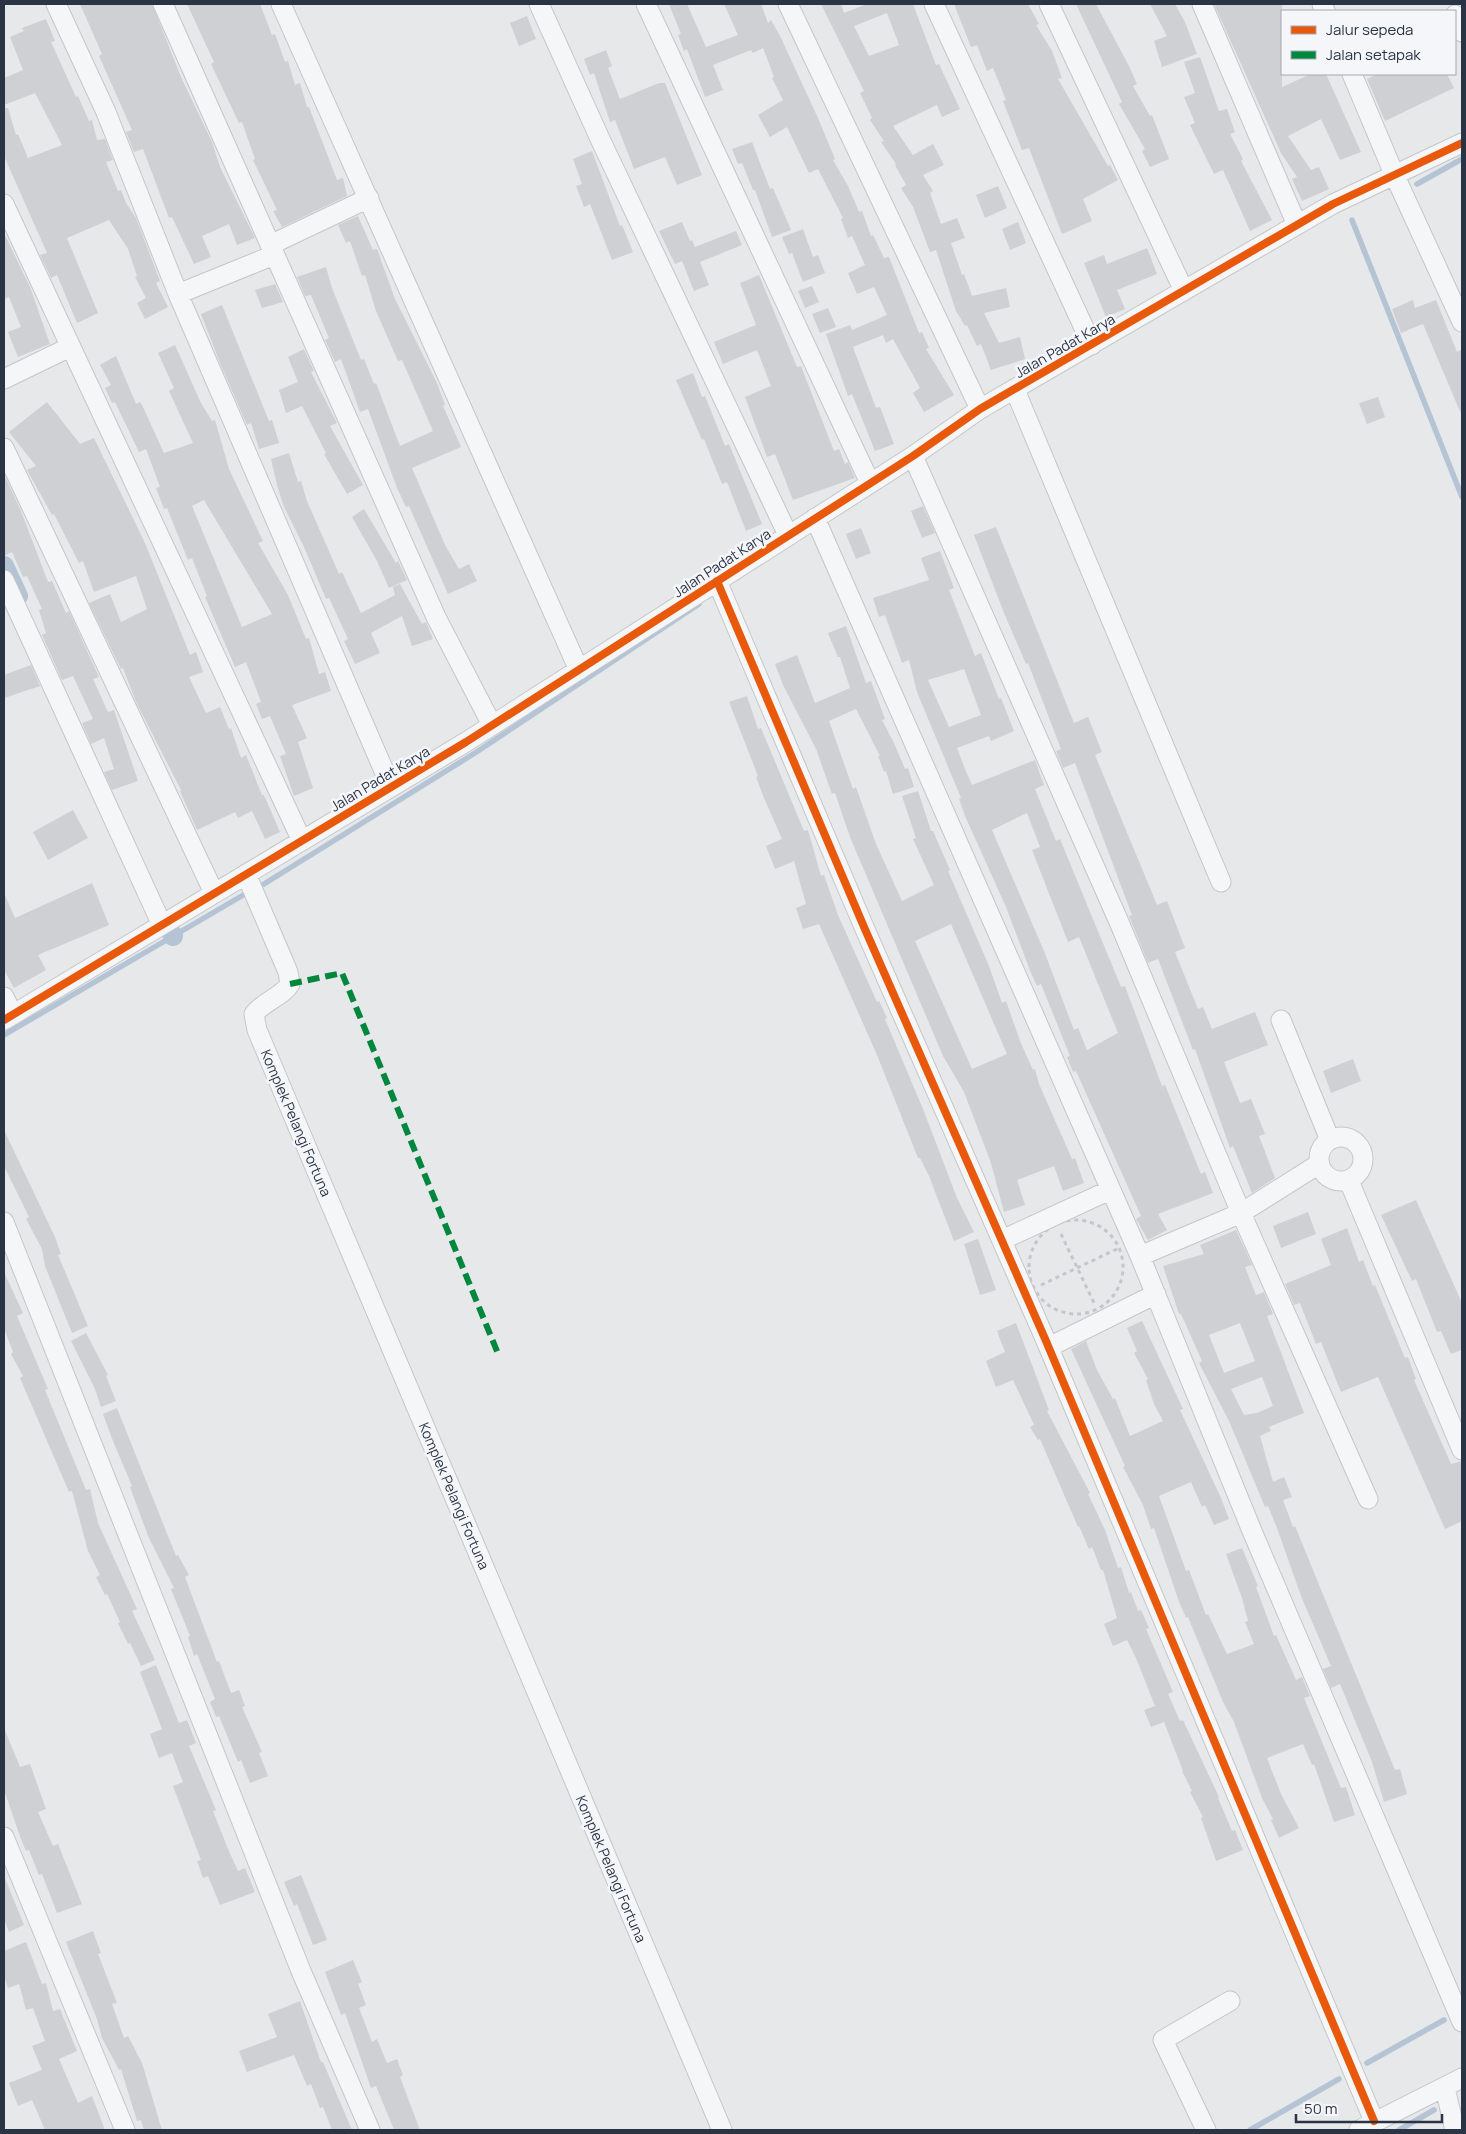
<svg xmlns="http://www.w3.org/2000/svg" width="1466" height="2134" viewBox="0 0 1466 2134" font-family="Manrope,sans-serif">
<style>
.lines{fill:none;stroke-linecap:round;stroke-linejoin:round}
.stream{stroke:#b4c4d5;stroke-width:5.5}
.canal{stroke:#b4c4d5;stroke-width:20}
.building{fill:#ced0d3;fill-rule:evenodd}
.minor-casing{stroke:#c4c6c8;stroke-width:21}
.path{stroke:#c5c6ca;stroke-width:3;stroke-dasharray:4 4;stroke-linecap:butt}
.minor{stroke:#f5f6f7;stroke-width:19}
.quiet{stroke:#00873e;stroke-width:6;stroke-dasharray:12 6;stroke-linecap:butt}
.cycleway-casing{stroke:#f4f6f9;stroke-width:11}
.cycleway{stroke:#e8590c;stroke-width:8}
.labels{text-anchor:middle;stroke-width:5;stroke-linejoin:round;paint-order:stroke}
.street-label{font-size:14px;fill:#2b3445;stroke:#f4f6f9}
</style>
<rect width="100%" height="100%" fill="#e6e8ea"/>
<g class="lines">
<path class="stream" d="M1417,184L1462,159
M1352,220L1462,497
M264,884L475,753L699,604
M4,1035L245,894
M1367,2063L1444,2020
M1250,2130L1339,2079
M1399,2130L1434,2110"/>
<path class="canal" d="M4,566L18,596
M172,934L173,936"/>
</g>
<path class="building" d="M80,4H152L181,77L212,142L220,167L255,238L237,245L229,224L202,236L211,257L194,264L172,217L169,218L143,149L134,152L126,132L132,130L99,56L102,54Z
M187,4H260L272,35L275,34L285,62L288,61L295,85L300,83L307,107H309L337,180L343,178L347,196L282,227L273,211L277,210L253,160L255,159L242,122L239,123L211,64L214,62Z
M669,4H687L706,47L738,35L724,4H761L768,23L771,20L780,36L818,118L835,159L833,160L848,186L859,212L862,211L871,236L873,235L884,258L889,257L919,333L922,332L929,348L926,349L954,395L924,412L913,393L920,388L893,339L886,343L883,335L853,347L876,408L880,407L894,444L875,451L852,394L848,396L826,334L850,325L852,330L887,315L874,287L857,294L848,273L865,265L852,236L848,238L841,219L843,218L818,169L809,173L787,127L770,137L758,115L783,100L772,78L774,77L763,48L753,53L751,50L713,65L723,90L705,97L687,49L684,51L678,35L681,34Z
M821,4H841L844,13L867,4H913L936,65L939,64L960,109L942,117L937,105L893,126L913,155L933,144L944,165L923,175L933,191L930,193L941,224L957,218L965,238L951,243L962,275L964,274L972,296L1006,288L1010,307L984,313L999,343L1020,337L1025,359L991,370L981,344L977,346L967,325L965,326L956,311L936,250L930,252L913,207L901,188L906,185L895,165L896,164L881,142L884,141L870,120L872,118L860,93L864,91ZM887,13L899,45L869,56L854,26Z
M954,4H1028L1039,24L1036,25L1052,51L1062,78L1058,79L1108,166L1110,165L1118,180L1083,199L1092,221L1062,234L1029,148L1022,150L1003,101L1006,100L993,68L987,71L977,45L971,47Z
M1076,4H1096L1130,68L1137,84L1133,86L1150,116L1152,115L1169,159L1150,167L1142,151L1145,149L1119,104L1122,102Z
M1150,4H1175L1185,22L1197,54L1162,67L1154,41L1167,36Z
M1214,4H1282V87L1311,74H1326L1361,152L1340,160L1321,119L1288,136L1311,170L1319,167L1329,189L1302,201L1292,179L1297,177L1281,153Z
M527,16L536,39L519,46L510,23Z
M46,19L55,41L51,42L76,97L78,96L89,121L92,120L97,140L105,139L113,160L106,162L118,191L121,190L126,203L136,218L160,281L156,283L168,307L145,319L137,303L146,298L135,277L137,276L128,249L109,220L67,238L98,313L77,323L57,275L51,278L40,255L47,253L4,156V108H8L16,135L18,134L28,158L62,145L35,93L4,105V78L23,70L10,37L24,31L22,28Z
M606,50L612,66L608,68L620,99L659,83H665L702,175L677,185L665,157L634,169L615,120L610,122L594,73L590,75L584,59Z
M1200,57L1219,111L1227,109L1235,132L1230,134L1243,159L1241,161L1272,220L1250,231L1223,170L1214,174L1190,125L1195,123L1184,97L1195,93L1184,62Z
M1377,74H1447L1454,88L1385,121L1367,79Z
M752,142L770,189L773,188L791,230L772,237L755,190H753L742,163L738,164L732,149Z
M592,151L620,226L622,225L633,252L612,260L590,204L584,207L576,186L582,184L573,159Z
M998,186L1007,208L985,218L976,195Z
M358,216L373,250L377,249L395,299L437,383L445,405L443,406L461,447L412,468L445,545L459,569L469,564L477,581L448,594L409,506L406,507L397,488L368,409L360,412L341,359L335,362L325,340L329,338L311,295L305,296L297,277L326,267L332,288L361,360L364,359L374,384L376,383L400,446L433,431L402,360L398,361L376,311L365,275L362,276L350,241L346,243L338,225Z
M682,222L690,241L692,240L695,247L736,231L742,245L700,262L709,285L694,291L682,261L675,264L659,231Z
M1018,222L1026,243L1010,250L1002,229Z
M803,229L813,257L818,255L825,273L803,282L792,253L789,254L782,237Z
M4,233L30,287L50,344L18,357L8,332L21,327L9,297L4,299Z
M1147,248L1157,274L1117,290L1125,309L1106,317L1084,263L1104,255L1107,264Z
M759,275L797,367L801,366L834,451L839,449L845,464L848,462L855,478L793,500L775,454L767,457L745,397L771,386L757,350L723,364L714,342L756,325L740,283Z
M275,284L283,302L262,308L255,290Z
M812,286L819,302L805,308L798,291Z
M1413,300L1415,308L1436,300L1457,352L1462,349V416L1423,324L1401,333L1392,309Z
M222,305L269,421L272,420L279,443L259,449L251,423L247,425L220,363L201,314Z
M828,308L836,327L820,333L812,314Z
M175,345L201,403L212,421L215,420L229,469L263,541L258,543L288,595L306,639L309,638L319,674L325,672L331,691L292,705L307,738L298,742L313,788L294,796L280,756L286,754L270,716L262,719L256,704L261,702L246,662L235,667L205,597L207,596L192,558L188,560L167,508L164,509L156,488L160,487L146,449L139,452L115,402L112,403L105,388L111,385L100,365L116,356L136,404L140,402L142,405L164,453L193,443L169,391L174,388L158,353ZM204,500L272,614L242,627L192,506Z
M304,349L314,371L311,372L337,423L330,426L363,485L347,494L324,454L326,453L302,406L286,413L279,390L298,382L288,357Z
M693,373L702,397L705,396L725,446L729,444L762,524L746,531L727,482L722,484L704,439L702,440L676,380Z
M1378,397L1385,417L1367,424L1359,403Z
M47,402L80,444L94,438L145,543L190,655L196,652L203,672L189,677L206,713L220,707L229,729L231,728L241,758L246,755L262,795H264L280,832L265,839L252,811L238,818L235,812L197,830L180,791L181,790L136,702L123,668L121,669L89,603L110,594L121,622L147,609L136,576L94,592L83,561L79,563L54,514L52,515L27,470L36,466L9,432Z
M289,453L298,482L301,481L307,501L339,574L342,572L361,613L395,595L393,587L400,584L422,624L426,622L433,639L412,646L402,616L371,633L380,653L355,664L344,641L348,639L329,598L326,599L304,547L284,507L278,489L271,459Z
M4,474L21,511L48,582L52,581L66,613L69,611L99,677L93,679L108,712L114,710L138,781L112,790L104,772L114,769L104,738L91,744L82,723L93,719L73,676L62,680L42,635L46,633L39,610L42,609L27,576L23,577L12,552L4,556Z
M923,506L935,533L922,538L911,511Z
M364,509L396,563L398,561L407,580L389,588L377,561L352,517Z
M996,527L1074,723L1088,717L1102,752L1095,755L1157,905L1167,901L1185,948L1175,952L1198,1009L1203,1007L1212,1029L1255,1012L1268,1045L1224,1062L1240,1103L1251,1099L1265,1134L1259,1136L1275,1178L1252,1193L1233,1146L1230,1148L1195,1049L1193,1050L1158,959L1148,963L1129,916L1132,915L1075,763L1063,768L1056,751L1061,749L1028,663L1026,664L1004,613L974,535Z
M861,528L871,553L856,559L846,534Z
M940,551L954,588L949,590L975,656L981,653L999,699L1001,698L1014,731L991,741L989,736L957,748L965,769L972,785L1035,760L1044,785L1035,789L1056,841L1060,839L1121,987L1125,986L1162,1086L1165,1085L1201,1174L1205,1172L1213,1193L1158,1214L1167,1230L1148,1240L1136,1219L1141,1216L1076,1071L1073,1072L1067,1057L1070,1056L1041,984L1037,986L1031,973L1006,907L965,816L959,799L961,798L917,692L909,660L902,663L885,615L879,617L873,598L929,580L921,558ZM964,669L981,715L949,727L928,680ZM1027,813L1040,847L1032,850L1068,942L1079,937L1118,1033L1087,1050L1078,1028L1074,1030L1044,951L992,830Z
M846,626L866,683L871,681L885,719L882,720L894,743L905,769L908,768L914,787L893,794L886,771L884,772L878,756H880L856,709L829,721L853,789L856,787L876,844L902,901L934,885L913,839L916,838L902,796L918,791L931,831H933L950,870L948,871L989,966L1002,1003L1006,1001L1020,1041L1033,1070L1035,1069L1039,1084L1072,1159L1075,1158L1084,1183L1063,1191L1054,1166L1017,1180L1025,1205L1004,1212L991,1163L964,1092L943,1056L850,837L835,793L832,794L816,749L783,685L775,664L797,655L815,703L850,688L840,657H838L828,633ZM951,924L1007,1054L972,1069L915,941Z
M31,665L40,686L4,698V675Z
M747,696L758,729L761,728L804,831L808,830L821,876L824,875L838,915L877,1002L879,1001L887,1018L885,1019L923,1109L957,1198L974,1232L954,1241L929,1176L920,1158H918L877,1055L819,924L803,929L796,908L806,904L794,861L775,869L766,846L782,839L764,798L756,777L758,776L729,702Z
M73,810L88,838L48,860L33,832Z
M92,883L109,925L38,955L46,970L14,988L4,970V893L15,918Z
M1353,1059L1361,1081L1331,1093L1323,1071Z
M4,1130L55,1237L61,1254L58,1255L88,1326L72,1333L45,1266L42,1249L26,1219L29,1217L4,1166Z
M1416,1200L1462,1303V1350L1451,1354L1441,1331L1437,1332L1416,1279L1412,1281L1381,1215Z
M1308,1212L1316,1234L1281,1248L1273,1226Z
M1347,1228L1359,1262L1363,1260L1373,1286L1375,1285L1405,1358L1408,1357L1416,1379L1414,1380L1451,1464L1462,1461V1521L1445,1529L1378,1377L1341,1392L1321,1342L1316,1344L1300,1303L1294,1305L1285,1284L1331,1265L1321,1239Z
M1236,1230L1252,1265L1245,1267L1256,1295L1264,1292L1273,1314L1267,1316L1304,1413L1269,1427L1271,1431L1260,1436L1273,1482L1284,1477L1292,1497L1283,1500L1293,1527L1295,1526L1395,1770L1400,1769L1407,1794L1384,1802L1372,1762L1340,1684L1331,1688L1323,1669L1331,1666L1301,1596L1277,1528L1268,1506L1265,1507L1229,1421L1199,1363L1202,1361L1181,1314H1179L1163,1266L1204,1254L1200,1245ZM1240,1323L1255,1361L1224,1373L1209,1335ZM1262,1377L1273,1406L1257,1413L1244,1415L1231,1389Z
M978,1239L996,1290L980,1295L964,1244Z
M4,1272L23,1313L17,1316L48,1389L45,1390L86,1490L90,1489L98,1523L137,1609L132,1611L155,1660L141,1666L130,1643L128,1644L118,1623L120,1622L107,1594L105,1595L96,1577L100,1575L88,1551L72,1491L69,1492L20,1378L23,1376L11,1354L13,1352L4,1328Z
M1142,1321L1183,1409L1180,1410L1221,1498L1229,1519L1214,1525L1205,1505L1202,1507L1191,1482L1159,1496L1186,1571L1189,1570L1206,1615L1208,1614L1227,1654L1254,1644L1245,1622L1248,1621L1242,1598L1226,1554L1242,1548L1258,1586L1256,1587L1274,1636L1276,1635L1296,1680L1302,1677L1310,1696L1304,1698L1341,1788L1346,1787L1355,1815L1334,1822L1314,1764L1312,1765L1303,1744L1267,1758L1281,1794L1299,1828L1279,1838L1271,1820L1273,1819L1262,1798L1234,1722L1223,1702L1188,1617L1186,1618L1178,1599L1154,1528L1151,1529L1143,1505L1123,1467L1125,1466L1071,1349L1086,1341L1097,1370L1113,1399L1115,1398L1130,1436L1163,1421L1154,1404L1146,1380L1148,1379L1134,1353L1137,1351L1127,1328Z
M1016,1323L1049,1410L1047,1411L1090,1493L1088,1494L1105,1530L1118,1568L1121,1567L1129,1593L1131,1592L1138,1611L1141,1610L1149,1628L1146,1629L1173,1692L1168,1694L1180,1721L1183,1720L1219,1797L1218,1798L1232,1831L1235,1830L1243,1850L1216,1861L1201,1818L1203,1817L1190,1792L1192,1791L1182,1771H1183L1164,1722L1151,1727L1144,1710L1155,1706L1136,1658L1127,1640L1113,1646L1104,1624L1117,1618L1103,1570H1101L1092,1547L1089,1549L1079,1526L1078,1527L1040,1439L1038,1440L1030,1427L1034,1425L1013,1380L996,1387L986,1361L1005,1352L997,1331Z
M86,1333L108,1375L106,1376L116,1401L101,1407L95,1389L71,1341Z
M117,1408L176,1556L178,1555L189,1575L185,1577L217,1662L219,1661L231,1693L239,1690L245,1706L242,1707L262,1752L259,1753L268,1776L250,1783L241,1760L238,1762L219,1716L216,1717L210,1702L215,1699L197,1654L194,1656L188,1637L190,1636L171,1589L174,1588L148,1536L130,1487L132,1486L113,1441L103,1414Z
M156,1665L179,1723L187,1720L196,1743L189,1746L216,1810L213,1811L228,1849L238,1871L245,1868L255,1892L220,1905L208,1876L203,1878L197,1861L201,1860L173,1786L183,1782L172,1753L159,1758L150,1734L162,1729L140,1672Z
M4,1728L20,1767L30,1764L46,1809L38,1812L53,1846L58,1844L82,1904L57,1913L42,1874L39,1875L29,1850L26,1851L21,1839L4,1790Z
M301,1875L326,1937L327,1940L313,1945L297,1904L294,1906L284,1882Z
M4,1876L24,1925L9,1932L4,1919Z
M93,1931L101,1953L98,1954L117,2003L112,2004L124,2038L128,2036L142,2063L162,2130H144L141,2120L137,2121L121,2069L119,2070L102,2038L97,2019L66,1942Z
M26,1942L42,1984L46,1983L53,2011L60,2009L77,2051L59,2059L78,2103L92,2096L105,2130H45L32,2100L18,2106L9,2083L42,2070L32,2046L45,2041L33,2008L26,2010L19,1984L8,1988L4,1976V1951Z
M353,1960L362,1982L358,1984L366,2005L359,2008L372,2042L377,2039L387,2063L397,2059L403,2075L400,2077L420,2130H394L376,2086L371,2088L345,2013L341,2015L325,1972Z
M300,2001L321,2062H323L352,2130H332L323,2107L320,2108L311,2084L307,2086L294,2055L247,2072L239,2051L277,2037L268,2014Z"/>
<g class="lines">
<defs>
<path id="minor" d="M56,4L106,112L178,294L391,787
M163,4L436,617L492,725
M281,4L579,670
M539,4L601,141L788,535
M646,4L870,483
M788,4L980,409
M934,4L1092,345
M1049,4L1184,291
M1202,4L1297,225
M1322,4L1325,11
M1455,15L1462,32
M1352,74L1394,174L1462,322
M4,204L302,841
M270,245L369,198
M178,294L274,255
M4,379L70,347
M1015,390L1221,882
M4,448L214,893
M913,456L1119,922L1241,1213L1368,1499
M815,518L1140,1256L1252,1531L1462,2022
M4,580L162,925
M717,581L864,927L1046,1341L1374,2121
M246,874L288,972L290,984C282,997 264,1001 254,1014L257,1030L722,2130
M4,997L13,1015
M4,1020L466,742L913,456L980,409L1333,204L1462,143
M1281,1020L1330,1140
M1319 1159a22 22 0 1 1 44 0a22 22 0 1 1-44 0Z
M1349,1181L1462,1450
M4,1222L301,1971L370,2130
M1002,1240L1110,1190
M1140,1256L1241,1213L1319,1164
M1049,1347L1156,1294
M4,1837L125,2130
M1445,2088L1455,2130
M1206,2130L1163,2040L1230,2001
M1359,2130L1462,2078"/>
</defs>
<use href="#minor" class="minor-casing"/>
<path class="path" d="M1029 1267a47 47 0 1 1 94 0a47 47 0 1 1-94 0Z
M1061,1234L1095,1305
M1041,1285L1117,1249"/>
<use href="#minor" class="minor"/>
<path class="quiet" d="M290,984L342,973L499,1356"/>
<defs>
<path id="cycleway" d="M717,581L864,927L1046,1341L1374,2121
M4,1020L466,742L913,456L980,409L1333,204L1462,143"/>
</defs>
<use href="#cycleway" class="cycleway-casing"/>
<use href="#cycleway" class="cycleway"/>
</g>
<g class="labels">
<g class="street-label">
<text transform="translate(1065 346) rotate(-30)" y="5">Jalan Padat Karya</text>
<text transform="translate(722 563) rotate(-33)" y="5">Jalan Padat Karya</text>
<text transform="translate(380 779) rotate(-31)" y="5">Jalan Padat Karya</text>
<text transform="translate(296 1123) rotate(67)" y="5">Komplek Pelangi Fortuna</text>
<text transform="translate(454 1496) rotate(67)" y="5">Komplek Pelangi Fortuna</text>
<text transform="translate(611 1869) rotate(67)" y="5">Komplek Pelangi Fortuna</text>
</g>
</g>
<rect width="1466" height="2134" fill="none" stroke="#2b3445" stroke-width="10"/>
<rect x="1281" y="10" width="175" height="65" fill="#f4f6f9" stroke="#a4a8b1"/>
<rect x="1291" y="26" width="25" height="8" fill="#e8590c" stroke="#a4a8b1"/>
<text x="1326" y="35" font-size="15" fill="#2b3445">Jalur sepeda</text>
<rect x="1291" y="51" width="25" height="8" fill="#00873e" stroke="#a4a8b1"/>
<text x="1326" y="60" font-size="15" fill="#2b3445">Jalan setapak</text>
<path d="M1296 2114v8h146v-8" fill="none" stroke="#2b3445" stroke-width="2.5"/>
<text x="1304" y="2114" font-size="15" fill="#2b3445" stroke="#f4f6f9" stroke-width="4" paint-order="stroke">50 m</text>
</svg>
